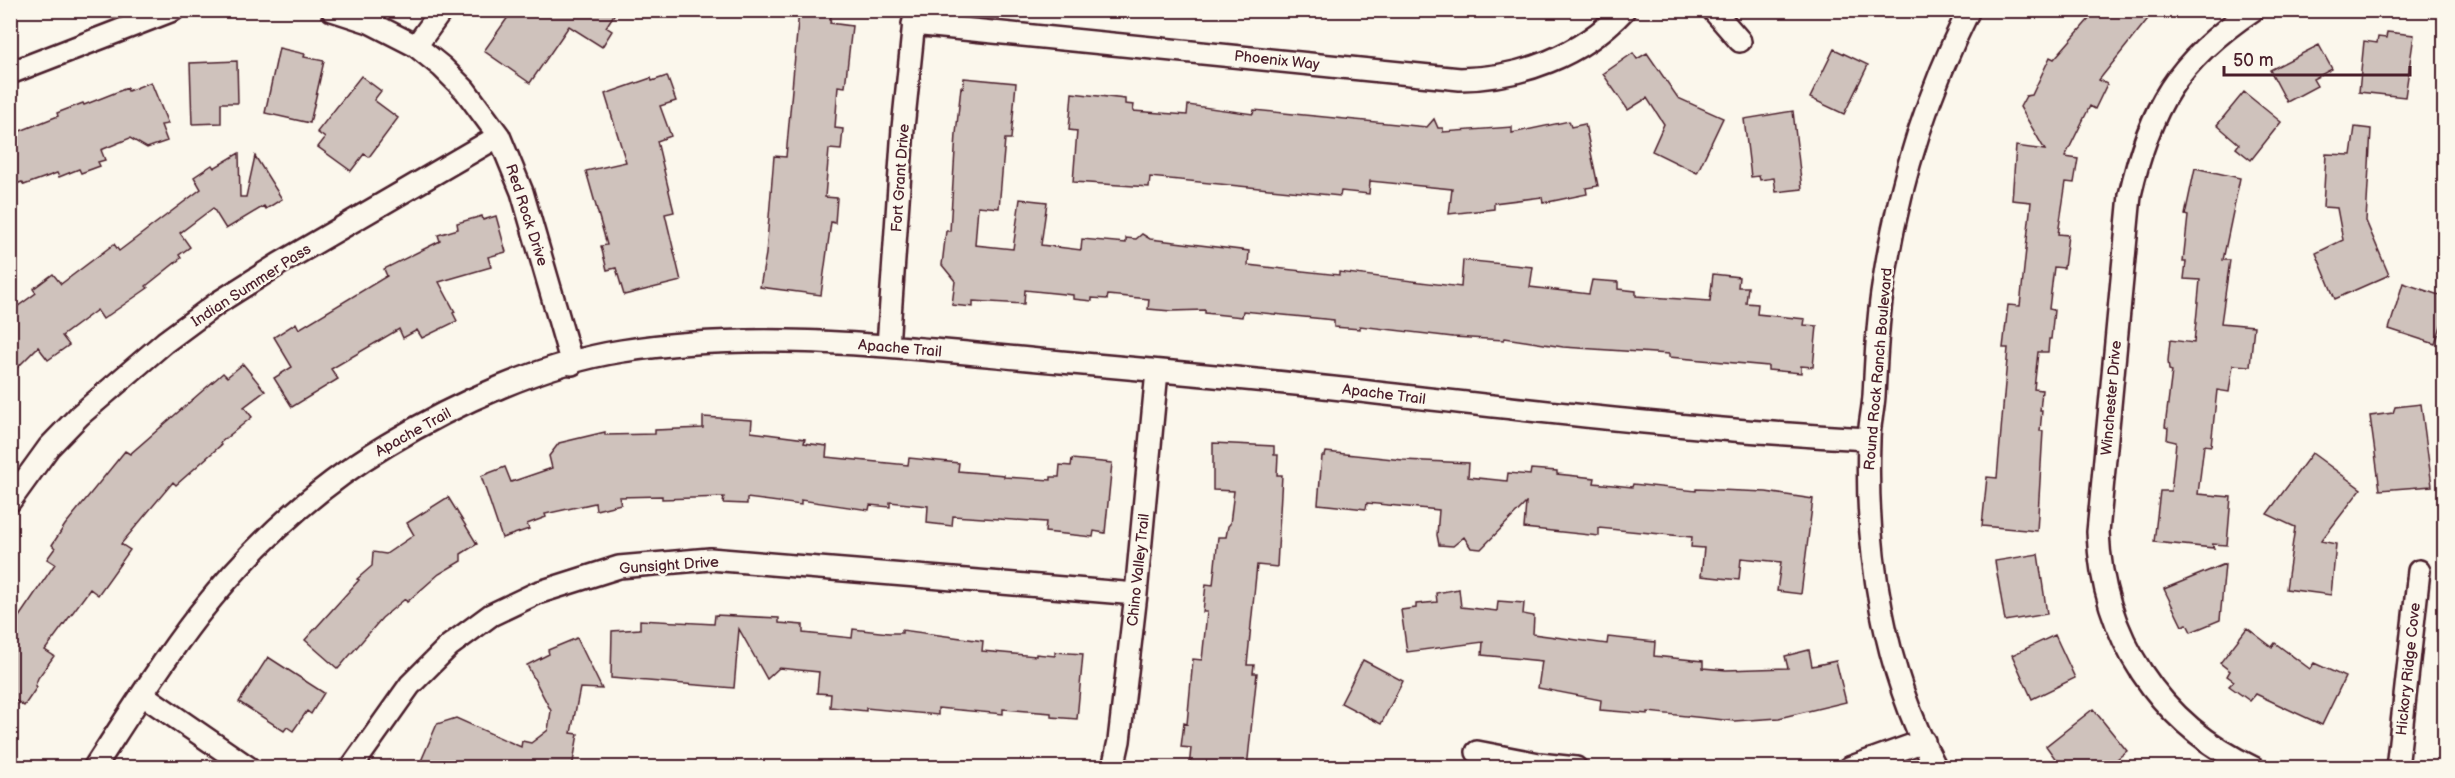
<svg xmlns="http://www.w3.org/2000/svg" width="2455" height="778" viewBox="0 0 2455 778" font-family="'Balsamiq Sans',sans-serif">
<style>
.building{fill:#cfc2bc;stroke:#4a1f2b;stroke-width:1.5}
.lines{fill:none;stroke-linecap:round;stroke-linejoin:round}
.minor-casing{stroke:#4a1f2b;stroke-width:26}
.minor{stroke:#fbf7ec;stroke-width:21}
.labels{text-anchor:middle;stroke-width:5;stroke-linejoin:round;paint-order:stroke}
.street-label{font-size:15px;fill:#4a1f2b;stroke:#fbf7ec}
</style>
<rect width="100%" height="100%" fill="#fbf7ec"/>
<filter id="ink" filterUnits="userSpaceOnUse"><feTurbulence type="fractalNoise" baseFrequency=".0167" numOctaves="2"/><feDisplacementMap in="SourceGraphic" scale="12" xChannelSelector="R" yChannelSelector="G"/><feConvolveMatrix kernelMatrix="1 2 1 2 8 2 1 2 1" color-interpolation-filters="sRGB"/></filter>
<g filter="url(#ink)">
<path class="building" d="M513,10H617L606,27L612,31L602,47L569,26L530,83L484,51Z
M799,10H832L830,23L852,26L845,87L838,86L835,128L843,129L841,150L829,149L825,197L837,198L835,223L831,222L821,295L760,287L766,254L774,156L786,157Z
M2097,10H2155L2099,80L2107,84L2095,109L2090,106L2065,157L2078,159L2074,183L2066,182L2058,234L2068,235L2064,268L2054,267L2049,309L2054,310L2051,339H2049L2048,352H2038L2034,389L2042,390L2040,411H2042L2040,431H2043L2037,531L1982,526L1987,477L1997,478L2008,348H2003L2008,305L2020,306L2031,202L2012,200L2016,146L2045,150L2020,107L2026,96L2032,95L2050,57L2054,59Z
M2387,32L2414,35L2405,97L2359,92L2364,41L2377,43L2378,37L2386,38Z
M2319,45L2332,69L2313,79L2317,86L2287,102L2270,70Z
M279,48L305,54L304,57L324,61L310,123L265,113Z
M1834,49L1868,65L1844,114L1810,98Z
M1633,53L1637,59L1647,53L1678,98L1723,118L1697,173L1652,151L1664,124L1647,98L1628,110L1603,74Z
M237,61L238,103H221V123L192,124L190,63Z
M361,76L381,91L374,100L398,118L369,157L364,154L351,171L318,147L325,138L317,132Z
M667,76L676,101L660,106L671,136L657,141L674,212L665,214L681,281L624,295L616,268L607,270L601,246L607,245L586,171L626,162L605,94L651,78L652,81Z
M964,78L1016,83L1011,139H1005L999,208L978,206L975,245L1013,249L1020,199L1047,202L1041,245L1081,250L1082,239L1126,243V238L1136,239L1142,234L1150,239L1249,251L1248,265L1339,275V272L1461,287L1463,260L1533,267L1530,287L1589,294L1592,280L1618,282V289L1636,291V296L1710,301L1713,274L1739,277L1738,287H1748L1746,303L1758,304L1757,314L1805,319L1804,325L1817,326L1813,367L1801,366V373L1768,370V366L1669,357V354L1563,347L1505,338L1504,340L1453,337L1360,326V329L1334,327V320L1243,311L1242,317L1205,313V310L1171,311L1148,309L1149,299L1108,295L1107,299L1092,298V301L1073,299V295L1025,290L1024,304L973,301V307L952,305L955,281L942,265L946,231H950L956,134L961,87L963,88Z
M151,82L168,124L161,125L167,141L147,148L130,138L101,150L105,160L98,162L100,166L81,173L79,169L59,177L57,173L24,185L22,182L10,186V135L58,116L57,113L83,103L84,105L127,88L128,91Z
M2244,92L2281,122L2251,160L2236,148L2239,144L2217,125Z
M1072,93L1125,99V104L1134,105L1133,111L1187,115L1188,105L1253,114L1254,110L1427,127L1434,119L1438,128H1443V132L1512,127V133L1569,121L1571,127L1585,124L1598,186L1586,188L1587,194L1543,203L1542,197L1494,203V209L1449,214L1452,189L1370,181L1369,194L1341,191L1340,196L1150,177L1149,187L1073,182L1077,131L1069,130Z
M1793,111L1802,189L1776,192L1774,178L1760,180L1759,176L1751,177L1744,119Z
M2355,127L2371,129L2366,221L2389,275L2335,299L2316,253L2343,240L2337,208L2323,207L2326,154L2351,155Z
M239,153L240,197H246L255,156L282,199L266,209L264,206L226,229L213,208L180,233L190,247L179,255L181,258L146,286L148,288L103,319L97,310L62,336L69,345L48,360L38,347L10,375V312L36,293L33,289L53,274L61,284L114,244L119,251L201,189L194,177L212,165L214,168Z
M2195,168L2240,178L2223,260H2230L2221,323L2254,326L2250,366L2233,365L2229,392L2217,390L2211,446L2204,445L2198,494L2231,497L2227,545L2212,544L2214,548L2154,542L2160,491H2171L2176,442L2167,440L2168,428L2165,427L2172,371L2169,370L2168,361L2170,340L2194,343L2200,280L2184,279L2186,262H2183L2188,216L2185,215Z
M482,216L483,220L496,216L506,252L488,257L491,267L439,282L455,312L453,313L457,321L422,338L417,330L403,338L399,329L331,369L338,379L292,407L274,378L292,367L274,337L296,323L299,329L387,276L384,269L440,241L438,235L458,229L457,223Z
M2403,283L2445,297V314L2435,344L2389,329Z
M243,364L265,391L244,407L252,417L220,443L221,445L176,485L173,482L121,544L130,550L98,595L90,589L45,650L54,656L38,678L35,686L37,687L24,706L10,697V630L55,564L47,559L55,548L52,545L65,525L125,451L130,454L223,373L227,377Z
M2421,404L2432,486L2380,490L2370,416L2393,413L2395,407Z
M703,417L752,420L751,432L805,439L804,443L827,446L826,457L908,465L909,458L959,463L958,471L1004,475V477L1051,480V477H1059L1060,465L1071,466L1072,459L1112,463L1105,533L1094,531L1093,537L1045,532L1046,522L953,516L952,526L927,523L928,506L890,502V507L870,505L869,510L801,500V505L747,498V504L723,503L724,497L662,499V496L619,497L621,504L596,510L595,503L545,514L546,517L527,524L529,529L502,538L481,476L505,467L511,482L552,468L549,456L559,443L605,432V435L655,434V430L703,428Z
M1213,443L1274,446V455H1278L1277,475H1282L1277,567L1257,565L1247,665H1254L1253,673H1257L1247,768H1189L1191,748L1181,747L1184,723L1187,724L1193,659L1202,660L1207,612H1203L1206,584L1213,585L1218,537H1226L1228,526L1230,524L1234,491L1213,490Z
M1326,452L1403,460L1469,463L1468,477L1507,481L1508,473L1530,475L1531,469L1557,471V474L1595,478L1594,483L1632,487L1633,484L1696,491V489L1766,492L1813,499L1801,594L1777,591L1781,562L1741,558L1739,580L1701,576L1704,548L1691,547L1692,537L1599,528V536L1524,528L1526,503L1481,549L1471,548L1464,537L1453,546L1439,545L1437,535L1439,510L1367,503L1366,509L1318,504L1322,456H1325Z
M2312,453L2361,489L2321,541L2336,544L2331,595L2286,589L2295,527L2267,514Z
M448,497L477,544L461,554V561L439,574L407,602L405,599L382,618L338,669L305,640L359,580L357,579L372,566L373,552L386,554L414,535L407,523Z
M2038,554L2047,614L2005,621L1995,561Z
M2225,564L2220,620L2191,632L2187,624L2182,626L2164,589Z
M1459,589L1461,607L1497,611L1498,601L1524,603L1523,614L1534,616L1533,634L1607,644L1608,637L1655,642L1654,656L1703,661V668L1726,670L1788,668L1785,656L1809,650L1812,666L1836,661L1846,702L1779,718L1734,721L1648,712V714L1600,710L1601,700L1538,688L1542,661L1482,655L1483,642L1407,652L1401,610L1416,608V604L1437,602L1436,593Z
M715,615L779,618V623L803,625V633L852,638L853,629L889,633H902V630L983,641L982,651L1036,656V654L1055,656V652L1083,654L1077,719L1051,717V713L1003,709V714L938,708V715L866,708V711L830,707L831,694L817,693L819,672L779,668L767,679L739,629L734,688L611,678L612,631L640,629V620L714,624Z
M2247,628L2272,647L2275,643L2310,669L2314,663L2345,677L2322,725L2256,694L2250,701L2229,686L2234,681L2227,676L2230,671L2220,663Z
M2055,635L2075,678L2032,699L2012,655Z
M577,638L602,689L580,688L571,733L578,734L572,768H418L437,724L456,718L521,747L522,741L531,743L548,730L551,711L527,665L549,654L548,650Z
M268,657L324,693L311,714L307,711L293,731L287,727L284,731L239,702Z
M1363,660L1403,681L1381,724L1341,703Z
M2093,709L2127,751L2106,768H2062L2046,746Z"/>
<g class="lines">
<defs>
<path id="minor" d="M332,10L369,22L416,46L442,67L465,90L499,136L522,192L572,364
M1713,10L1740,41
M2253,10C2177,61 2150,107 2130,195L2098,532C2102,636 2159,724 2254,768
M913,24L1460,79C1521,78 1581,56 1624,10
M416,46L442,10
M10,73L173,10
M888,346L903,128L915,12
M10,501L49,447L80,415L165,342L219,302L279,264L499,136
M143,695L249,768
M1477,752L1539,764L1576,768
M94,768C128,716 161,663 199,614C251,548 315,488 387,445C454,404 544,363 622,351C768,328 915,349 1061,362C1152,370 1243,378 1333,388C1512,408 1689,430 1869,439
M351,768L410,685L449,646L491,615L537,593L619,567L710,559L1136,594
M1113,768L1119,741L1136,594L1157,371
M1849,768L1924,741
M1936,768C1883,669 1865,552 1869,441C1869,426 1873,411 1874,396C1876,360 1877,323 1883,287C1897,190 1925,98 1969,10
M2397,768L2419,571"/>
</defs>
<use href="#minor" class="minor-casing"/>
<use href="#minor" class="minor"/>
</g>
</g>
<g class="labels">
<g class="street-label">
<text transform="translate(1277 60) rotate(6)" y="5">Phoenix Way</text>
<text transform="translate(900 178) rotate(-86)" y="5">Fort Grant Drive</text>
<text transform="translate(527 215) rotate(72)" y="5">Red Rock Drive</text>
<text transform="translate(251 285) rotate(-33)" y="5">Indian Summer Pass</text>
<text transform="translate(900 348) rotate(5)" y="5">Apache Trail</text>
<text transform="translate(1878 369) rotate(-85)" y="5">Round Rock Ranch Boulevard</text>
<text transform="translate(1384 394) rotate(7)" y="5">Apache Trail</text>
<text transform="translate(2111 398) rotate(-85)" y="5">Winchester Drive</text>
<text transform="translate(413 432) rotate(-29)" y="5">Apache Trail</text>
<text transform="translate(669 565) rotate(-4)" y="5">Gunsight Drive</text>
<text transform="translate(1138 570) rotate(-84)" y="5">Chino Valley Trail</text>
<text transform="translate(2408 669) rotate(-84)" y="5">Hickory Ridge Cove</text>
</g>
</g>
<rect width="2455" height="778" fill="none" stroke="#fbf7ec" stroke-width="36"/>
<rect x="18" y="18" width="2419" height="742" fill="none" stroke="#4a1f2b" stroke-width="2" filter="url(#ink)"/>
<path d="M2224 66v9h186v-9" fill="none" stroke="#4a1f2b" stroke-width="3"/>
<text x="2233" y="66" font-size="18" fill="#4a1f2b" stroke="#fbf7ec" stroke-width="4.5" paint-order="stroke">50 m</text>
</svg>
